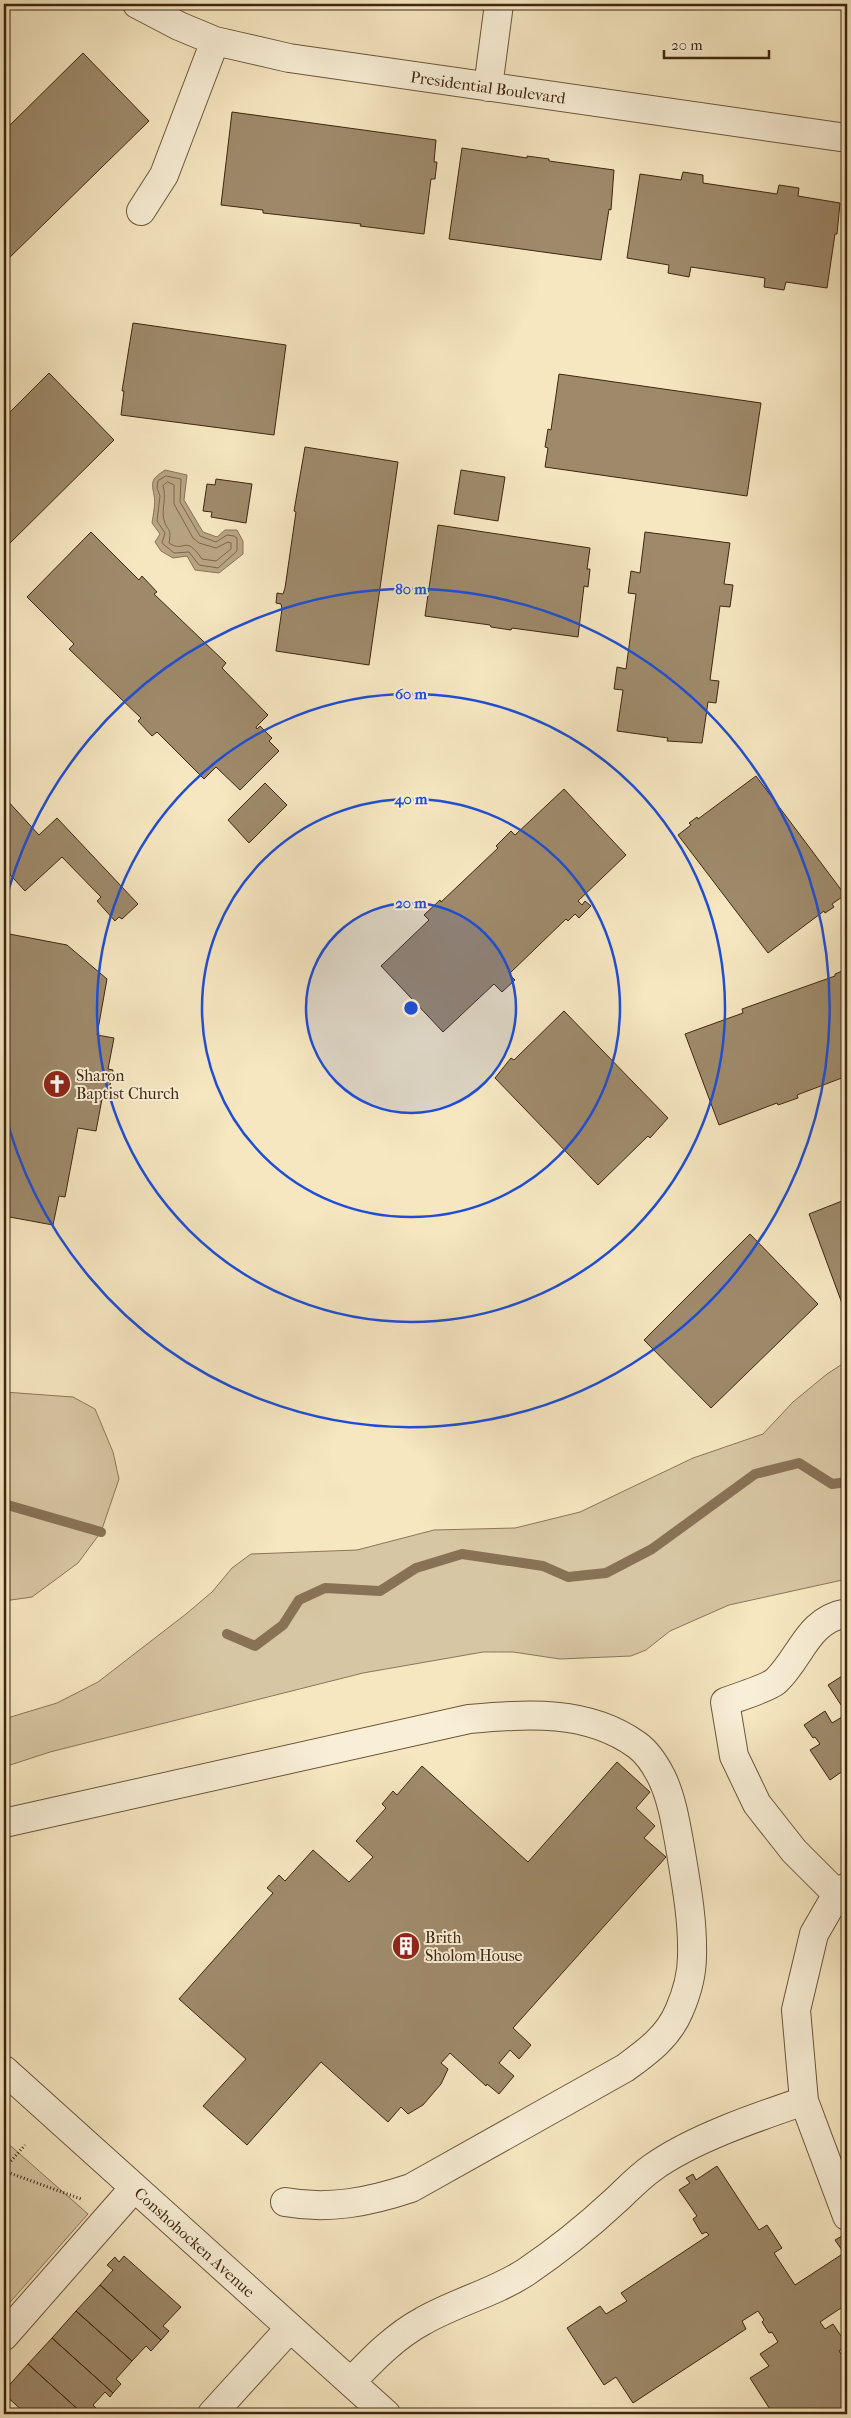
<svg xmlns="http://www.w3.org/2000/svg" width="851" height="2418" viewBox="0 0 851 2418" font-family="'IM FELL French Canon',serif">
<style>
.green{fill:#d7c6a3;stroke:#8b7658}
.water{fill:#b8a584;stroke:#887255}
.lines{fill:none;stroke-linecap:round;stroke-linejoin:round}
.shore{stroke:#7c6649;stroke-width:1}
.stream{stroke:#887255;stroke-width:10}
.building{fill:#9e8a6b;stroke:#3f260e}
.minor-casing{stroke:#6d563b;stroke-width:30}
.path{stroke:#3f260e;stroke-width:3;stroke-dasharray:1 2.5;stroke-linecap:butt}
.minor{stroke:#f9efd7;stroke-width:28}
.ring{fill:none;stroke:#1d4ed8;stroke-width:2.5}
.labels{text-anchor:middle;stroke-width:4;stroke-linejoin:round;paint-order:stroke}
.street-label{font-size:16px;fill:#3f260e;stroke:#f9efd7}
.poi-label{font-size:16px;fill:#3f260e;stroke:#f9efd7;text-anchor:start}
.centre{fill:#1d4ed8;stroke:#f9efd7;stroke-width:2.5}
.ring-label{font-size:15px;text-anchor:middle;font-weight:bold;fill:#1d4ed8;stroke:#f9efd7;stroke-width:4;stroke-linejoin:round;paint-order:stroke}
</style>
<rect width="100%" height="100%" fill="#f6e7c1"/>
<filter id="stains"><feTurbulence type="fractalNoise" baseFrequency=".004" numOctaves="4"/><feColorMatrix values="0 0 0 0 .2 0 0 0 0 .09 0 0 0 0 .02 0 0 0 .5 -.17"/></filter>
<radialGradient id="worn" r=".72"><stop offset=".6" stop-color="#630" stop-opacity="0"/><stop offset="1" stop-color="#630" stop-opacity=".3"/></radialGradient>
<path class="green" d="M847,1361V1579L729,1605L670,1631L646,1650L631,1656L560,1659L513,1652H483L363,1673L50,1752L4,1767V1719L57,1703L98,1682L186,1614L212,1592L232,1568L251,1554L357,1550L434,1530L515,1528L580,1512L693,1458L763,1434L793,1402L827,1374Z
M4,1392L73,1397L95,1409L113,1452L119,1479L101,1532L78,1563L32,1597L4,1601Z
M4,2140L88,2214L4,2309Z"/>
<path class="water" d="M165,470L187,475L184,500L203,532L217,537L225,530H237L243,541V554L219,573L195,570L187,556L173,558L161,551L155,542L160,534L152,523C153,515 156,503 154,495C151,480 152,479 165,470Z"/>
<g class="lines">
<path class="shore" d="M166,476L181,479L180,502L200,536L216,542L227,535L234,536L237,538V551L218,568L199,565L189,552L174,553L162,543L165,533L157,521L160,496L157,488L158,481Z
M168,482L174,485V504L193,538L199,543L216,548L228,542L231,543V549L216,561L202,559C184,533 185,554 169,543C172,526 167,532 164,520C161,510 167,498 163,486Z"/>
<path class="stream" d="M4,1504L101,1532
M227,1634L255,1646L283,1625L299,1600L325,1588L380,1591L416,1568L462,1554L543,1566L568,1577L606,1573L652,1549L755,1474L799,1463L832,1484L847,1482"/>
</g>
<path class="building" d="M83,53L149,121L4,263V131Z
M232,112L436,140L434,162H437L435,179H431L424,234L360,226L361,224L263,213V210L221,205Z
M462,148L527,158V156L549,159V161L614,170L611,210L609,209L601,260L449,239Z
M683,172L703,175V183L777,194L779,185L799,188L798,196L840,203L837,234H835L827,288L786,282L784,290L764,287L765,278L691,267L689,277L668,273L669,265L627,258L640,174L681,180Z
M133,323L286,345L274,435L121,415L124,391H122Z
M49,373L114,440L4,549V418Z
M559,374L761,403L747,496L545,467L548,448L545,447L548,429L551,430Z
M305,447L398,462L369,665L276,651L282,609L281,604L276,603L277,593L283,594L285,588L296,512L294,511Z
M461,470L505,477L498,521L454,514Z
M216,479L252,484L246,523L211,517L212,512L203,511L207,484L215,485Z
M438,525L590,548L587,569H590L588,587L584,586L578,637L512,628L511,630L491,627L490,625L425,616Z
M91,532L139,580L142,576L157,592L154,594L226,663L222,668L268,715L256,727L257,729L260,726L272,738L269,741L279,751L240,790L216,767L204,779L157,732L152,736L138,721L141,718L69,649L74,644L27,597Z
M645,532L730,543L724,584L733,585L730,607L720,606L710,680L719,681L716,703L708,702L702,743L667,741L668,738L617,731L623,690L614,689L617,667L626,669L636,594L628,593L631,571L640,573Z
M756,776L845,895L832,904L834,907L825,913L824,911L768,953L678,835L691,825L689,823L697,817L698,819Z
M265,783L287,805L249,843L228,820Z
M564,789L626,855L578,901L582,905L585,901L591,906L579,918L575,914L568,921L566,919L509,974L515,980L502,992L494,984L443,1032L381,966L429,920L424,915L440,900L441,902L498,848L496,846L511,831L515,835Z
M5,798L39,835L57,818L138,904L122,919L119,917L115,921L97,901L101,897L62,857L25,891L4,868Z
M4,933L67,945L107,979L97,1035L114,1038L108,1069L113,1070L107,1100L102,1099L96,1131L78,1128L65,1197L59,1196L53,1225L4,1216Z
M847,969V1076L797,1095L798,1098L778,1105L777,1103L719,1125L685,1034L743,1013L742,1009L835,976V974Z
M564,1011L668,1118L650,1138L648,1136L598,1185L495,1078L511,1058L514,1060Z
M847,1199V1305L843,1306L809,1214Z
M750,1234L818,1304L711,1408L644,1340Z
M847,1673V1768L830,1780L810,1750L820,1744L815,1737L813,1738L804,1725L825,1711L832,1723L847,1714L828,1685Z
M617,1762L650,1792L636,1808L655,1826L644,1838L666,1857L513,2028L531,2045L519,2059L510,2050L499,2063L514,2076L499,2094L487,2084L486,2086L450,2053L441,2063L448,2069L441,2084L423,2105L408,2114L401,2107L388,2122L321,2062L247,2145L203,2106L246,2059L179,1999L273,1893L267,1888L279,1875L285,1881L313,1850L349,1882L373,1857L356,1841L386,1808L382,1804L393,1791L397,1795L422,1766L528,1862Z
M717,2166L759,2230L767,2225L782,2248L774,2253L795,2285L844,2253L835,2240L844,2235L847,2240V2304L820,2322L825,2329L833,2324L847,2345L839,2351L847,2363V2414H773L750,2378L769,2366L760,2354L778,2342L772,2332L769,2333L762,2322L764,2320L758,2311L742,2321L746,2329L633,2403L616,2377L604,2385L567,2328L600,2306L606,2314L627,2301L621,2293L709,2235L706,2232L702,2234L693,2219L697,2216L679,2190L690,2183L686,2178L693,2174L696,2180Z
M124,2256L181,2307L163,2326L169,2331L161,2340L100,2285L113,2270L107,2265L115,2257L119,2262Z
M100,2285L161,2340L151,2351L146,2346L132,2361L76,2311Z
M76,2311L132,2361L116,2379L121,2384L113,2393L52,2338Z
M52,2338L113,2393L110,2397L105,2392L93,2405L98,2410L94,2414H83L28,2364Z
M28,2364L83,2414H26L4,2394V2391Z"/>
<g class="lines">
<defs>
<path id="minor" d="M137,4L179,26L215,41L289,58L847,138
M488,87L499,4
M141,211L164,175L215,41
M4,1823L469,1719C528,1714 587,1709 637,1745C648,1753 656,1766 662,1778C672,1799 676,1825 680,1847C686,1883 693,1920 692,1956C692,1975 686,1995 679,2011C668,2037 647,2052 625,2068L411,2188C369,2202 329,2210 285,2202
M837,1894L794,1851L757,1804L734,1756L725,1702C738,1697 766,1689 776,1681C802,1656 807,1620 847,1613
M4,2070L386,2414
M804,2101L847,2216
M4,2336L134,2188
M351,2382C373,2359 395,2336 423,2321C456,2302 494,2293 526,2272C557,2251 587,2227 615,2201C627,2190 638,2178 652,2168C692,2139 757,2117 804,2101L796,2010L814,1934L837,1894L847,1887
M212,2414L290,2328"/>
</defs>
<use href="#minor" class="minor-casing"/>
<path class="path" d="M4,2169L25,2145
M4,2171L81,2199"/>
<use href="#minor" class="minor"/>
</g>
<circle cx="411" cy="1008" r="105" fill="#1d4ed8" fill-opacity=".12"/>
<g class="ring">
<circle cx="411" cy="1008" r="105"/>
<circle cx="411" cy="1008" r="209"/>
<circle cx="411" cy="1008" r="314"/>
<path d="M4 907A419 419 0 1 1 4 1109"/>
</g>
<defs>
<symbol id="church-disc" viewBox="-11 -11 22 22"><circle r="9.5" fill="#8f2418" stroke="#f9efd7"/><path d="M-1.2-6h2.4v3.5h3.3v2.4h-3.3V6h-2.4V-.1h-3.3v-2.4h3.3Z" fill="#fff"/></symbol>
<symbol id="building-disc" viewBox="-11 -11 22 22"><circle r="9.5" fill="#8f2418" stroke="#f9efd7"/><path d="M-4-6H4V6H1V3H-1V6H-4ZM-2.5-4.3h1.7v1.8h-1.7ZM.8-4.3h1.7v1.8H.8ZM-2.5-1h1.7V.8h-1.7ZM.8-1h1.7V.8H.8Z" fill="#fff"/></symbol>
</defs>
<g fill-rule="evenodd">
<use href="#church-disc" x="41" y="1068" width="32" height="32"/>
<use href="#building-disc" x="390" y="1930" width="32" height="32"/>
</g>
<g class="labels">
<g class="street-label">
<text transform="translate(488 87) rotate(8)" y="6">Presidential Boulevard</text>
<text transform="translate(195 2242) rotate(42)" y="6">Conshohocken Avenue</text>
</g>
<g class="poi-label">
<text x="76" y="1081">Sharon<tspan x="76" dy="18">Baptist Church</tspan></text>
<text x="425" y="1943">Brith<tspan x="425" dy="18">Sholom House</tspan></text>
</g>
</g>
<circle cx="411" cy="1008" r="8" class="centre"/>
<g class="ring-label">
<text x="411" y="594">80 m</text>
<text x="411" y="699">60 m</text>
<text x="411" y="804">40 m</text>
<text x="411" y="908">20 m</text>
</g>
<rect width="851" height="2418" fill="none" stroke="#f6e7c1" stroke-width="20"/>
<rect x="5" y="5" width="841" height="2408" fill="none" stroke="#3f260e" stroke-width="2.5"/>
<rect x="10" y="10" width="831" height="2398" fill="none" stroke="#3f260e"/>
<path d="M664 50v8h105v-8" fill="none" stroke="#3f260e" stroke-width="2.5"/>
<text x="671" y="50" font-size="15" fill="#3f260e" stroke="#f9efd7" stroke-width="4" paint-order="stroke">20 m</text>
<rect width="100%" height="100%" filter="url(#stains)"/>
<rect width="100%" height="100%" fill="url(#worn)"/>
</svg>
